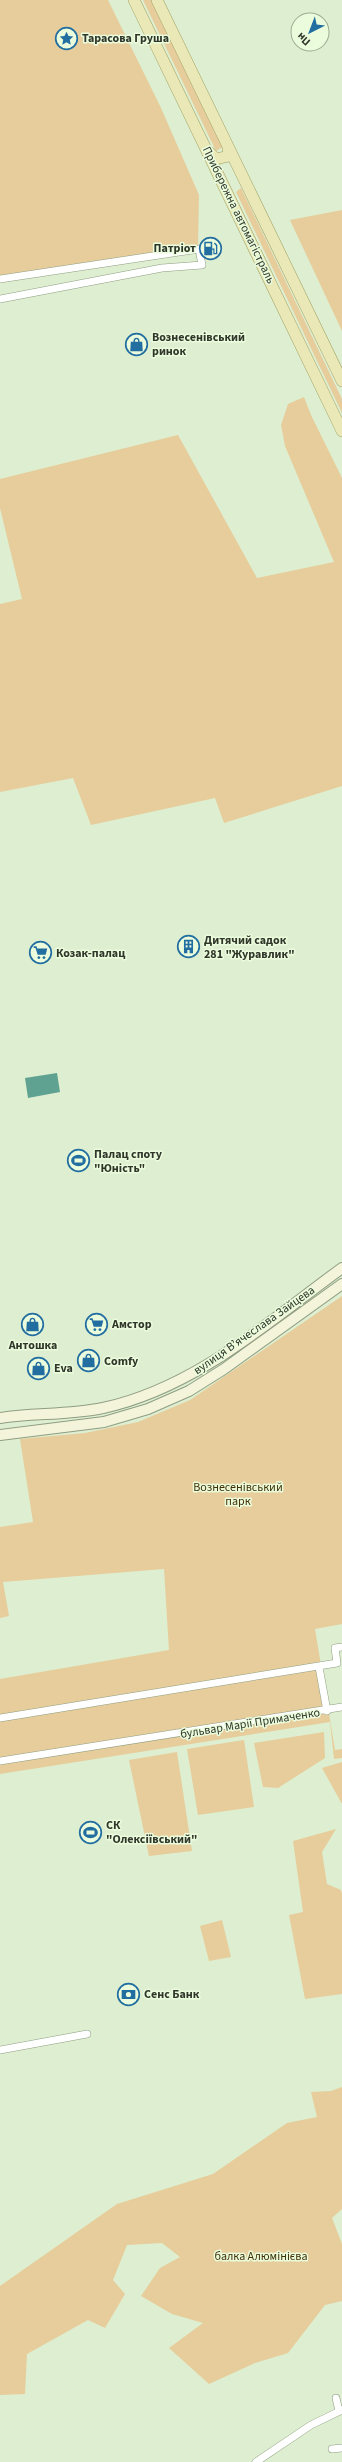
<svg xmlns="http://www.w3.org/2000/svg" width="342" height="2462" viewBox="0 0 342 2462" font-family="'Source Sans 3',sans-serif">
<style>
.green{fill:#e6cd9b}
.water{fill:#60a291}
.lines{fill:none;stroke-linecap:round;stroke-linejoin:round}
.street-casing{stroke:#8f9e82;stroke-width:8}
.secondary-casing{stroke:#8f9e82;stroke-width:12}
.primary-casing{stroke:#9ea065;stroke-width:12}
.street{stroke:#fff;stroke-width:7}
.secondary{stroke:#f4f4da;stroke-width:10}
.primary{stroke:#e9e8b6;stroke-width:11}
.labels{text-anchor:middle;stroke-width:3;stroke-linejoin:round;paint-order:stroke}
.poi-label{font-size:12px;font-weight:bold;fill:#30362a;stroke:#ebfcdd;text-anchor:start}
.street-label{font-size:12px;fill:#30362a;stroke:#ebfcdd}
.park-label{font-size:12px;fill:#423105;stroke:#ebfcdd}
</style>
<rect width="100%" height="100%" fill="#deeed0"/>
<path class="green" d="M0,0H108L161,108L199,195L198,246L0,277Z
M143,0H151L223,147L216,151Z
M241,188L342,399V413L236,192Z
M342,210V331L290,220Z
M304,397L311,415L342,478V786L224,823L215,798L91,825L73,778L0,792V604L22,599L0,508V479L178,435L257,578L334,562L285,446L281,425L288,404Z
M342,1296V1624L315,1629L335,1750L342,1749V1758L334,1759L330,1722L0,1774V1679L169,1650L164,1569L3,1582L9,1616L0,1618V1527L33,1522L20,1439L85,1433L138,1422L190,1400Z
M324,1732L325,1758L278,1788L263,1787L254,1743Z
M244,1740L254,1807L198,1815L187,1749Z
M177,1752L192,1851L149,1856L129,1760Z
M342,1762V1804L322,1768Z
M336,1829L322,1852L327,1884L341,1890L342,1894V1994L305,1999L289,1915L303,1912L293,1841Z
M222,1920L231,1957L209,1961L200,1926Z
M342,2087V2209L332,2218L342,2244V2301L325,2305L288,2353L255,2363L209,2384L169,2348L203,2323L172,2314L141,2296L160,2268L180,2257L162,2243L127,2245L113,2280L125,2294L105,2328L88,2320L27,2354L25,2394L0,2395V2286L117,2204L213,2174L287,2123L317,2117L311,2092L331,2091Z"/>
<path class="water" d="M57,1073L60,1092L28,1098L25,1078Z"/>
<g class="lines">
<defs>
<path id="street" d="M0,279L199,249L202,265L162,268L0,299
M319,1667L327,1711
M0,1718L337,1663L335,1648L342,1647
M0,1761L342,1707
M0,2050L87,2034
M336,2398L339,2411
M332,2449L342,2448
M256,2462L311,2425L342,2410"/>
<path id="secondary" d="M0,1418C34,1413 69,1415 103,1408C195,1388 268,1322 342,1268
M0,1435L104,1422L148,1409L189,1391L224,1369L342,1284"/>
<path id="primary" d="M134,0L342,431
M157,0L342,381
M209,152L216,159L229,156L228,148"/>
</defs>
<use href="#street" class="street-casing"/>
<use href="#secondary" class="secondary-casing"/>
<use href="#primary" class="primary-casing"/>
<use href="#street" class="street"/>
<use href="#secondary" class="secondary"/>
<use href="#primary" class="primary"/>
</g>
<defs>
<symbol id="sight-ring" viewBox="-11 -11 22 22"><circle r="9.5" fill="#ebfcdd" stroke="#236ea1" stroke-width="1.5"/><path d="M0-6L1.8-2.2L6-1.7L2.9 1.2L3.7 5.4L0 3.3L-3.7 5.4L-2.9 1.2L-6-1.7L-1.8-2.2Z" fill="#236ea1"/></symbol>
<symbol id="fuel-ring" viewBox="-11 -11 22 22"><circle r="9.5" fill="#ebfcdd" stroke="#236ea1" stroke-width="1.5"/><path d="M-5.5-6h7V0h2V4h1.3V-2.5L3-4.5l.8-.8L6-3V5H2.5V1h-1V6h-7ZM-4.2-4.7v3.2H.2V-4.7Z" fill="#236ea1"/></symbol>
<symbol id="shop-ring" viewBox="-11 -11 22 22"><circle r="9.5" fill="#ebfcdd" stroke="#236ea1" stroke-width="1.5"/><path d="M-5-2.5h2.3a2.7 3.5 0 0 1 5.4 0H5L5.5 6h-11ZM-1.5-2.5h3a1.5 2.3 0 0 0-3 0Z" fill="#236ea1"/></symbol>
<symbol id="building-ring" viewBox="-11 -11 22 22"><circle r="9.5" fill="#ebfcdd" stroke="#236ea1" stroke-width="1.5"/><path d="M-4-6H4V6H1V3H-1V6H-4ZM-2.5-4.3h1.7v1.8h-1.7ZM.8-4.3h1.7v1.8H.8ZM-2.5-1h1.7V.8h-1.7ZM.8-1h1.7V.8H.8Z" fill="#236ea1"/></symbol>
<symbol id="supermarket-ring" viewBox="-11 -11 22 22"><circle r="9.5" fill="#ebfcdd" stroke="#236ea1" stroke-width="1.5"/><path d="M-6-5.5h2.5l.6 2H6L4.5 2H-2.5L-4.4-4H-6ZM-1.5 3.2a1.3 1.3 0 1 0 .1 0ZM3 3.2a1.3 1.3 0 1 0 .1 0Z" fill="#236ea1"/></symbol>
<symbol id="stadium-ring" viewBox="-11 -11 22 22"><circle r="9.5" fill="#ebfcdd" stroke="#236ea1" stroke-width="1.5"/><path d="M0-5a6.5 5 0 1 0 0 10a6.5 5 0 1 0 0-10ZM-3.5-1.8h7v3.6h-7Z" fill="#236ea1"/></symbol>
<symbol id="bank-ring" viewBox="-11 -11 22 22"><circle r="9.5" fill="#ebfcdd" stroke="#236ea1" stroke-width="1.5"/><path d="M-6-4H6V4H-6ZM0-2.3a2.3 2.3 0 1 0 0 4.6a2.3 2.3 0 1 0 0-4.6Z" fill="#236ea1"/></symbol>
</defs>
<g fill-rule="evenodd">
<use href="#sight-ring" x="54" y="26" width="25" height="25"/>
<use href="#fuel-ring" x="198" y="236" width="25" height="25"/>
<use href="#shop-ring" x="124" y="332" width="25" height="25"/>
<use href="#building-ring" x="176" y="934" width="25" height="25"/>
<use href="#supermarket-ring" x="28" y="940" width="25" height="25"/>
<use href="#stadium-ring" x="66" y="1148" width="25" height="25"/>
<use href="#shop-ring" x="20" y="1312" width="25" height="25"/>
<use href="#supermarket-ring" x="84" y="1312" width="25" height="25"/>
<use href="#shop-ring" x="76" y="1348" width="25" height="25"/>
<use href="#shop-ring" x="26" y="1356" width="25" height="25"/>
<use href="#stadium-ring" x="78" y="1820" width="25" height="25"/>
<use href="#bank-ring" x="116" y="1982" width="25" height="25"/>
</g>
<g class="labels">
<g class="poi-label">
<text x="82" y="42">Тарасова Груша</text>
<text x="196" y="252" text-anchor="end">Патріот</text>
<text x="152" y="341">Вознесенівський<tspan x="152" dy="14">ринок</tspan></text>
<text x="204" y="944">Дитячий садок<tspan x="204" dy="14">281 "Журавлик"</tspan></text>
<text x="56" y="957">Козак-палац</text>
<text x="94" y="1158">Палац споту<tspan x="94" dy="14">"Юність"</tspan></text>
<text x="112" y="1328">Амстор</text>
<text x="33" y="1349" text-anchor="middle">Антошка</text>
<text x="104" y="1365">Comfy</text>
<text x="54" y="1372">Eva</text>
<text x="106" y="1829">СК<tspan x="106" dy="14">"Олексіївський"</tspan></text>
<text x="144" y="1998">Сенс Банк</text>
</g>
<g class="street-label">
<text transform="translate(239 215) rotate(64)" y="4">Прибережна автомагістраль</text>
<text transform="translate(254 1330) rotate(-35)" y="4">вулиця Вʼячеслава Зайцева</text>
<text transform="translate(250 1723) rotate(-9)" y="4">бульвар Марії Примаченко</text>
</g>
<g class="park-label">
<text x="238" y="1491">Вознесенівський<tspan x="238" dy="14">парк</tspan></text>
<text x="261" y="2260">балка Алюмінієва</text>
</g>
</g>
<g transform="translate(310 32) rotate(222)"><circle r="19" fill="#ebfcdd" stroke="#a0ad95"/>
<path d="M0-3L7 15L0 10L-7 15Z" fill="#236ea1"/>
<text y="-6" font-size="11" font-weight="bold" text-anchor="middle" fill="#30362a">Пн</text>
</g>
</svg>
